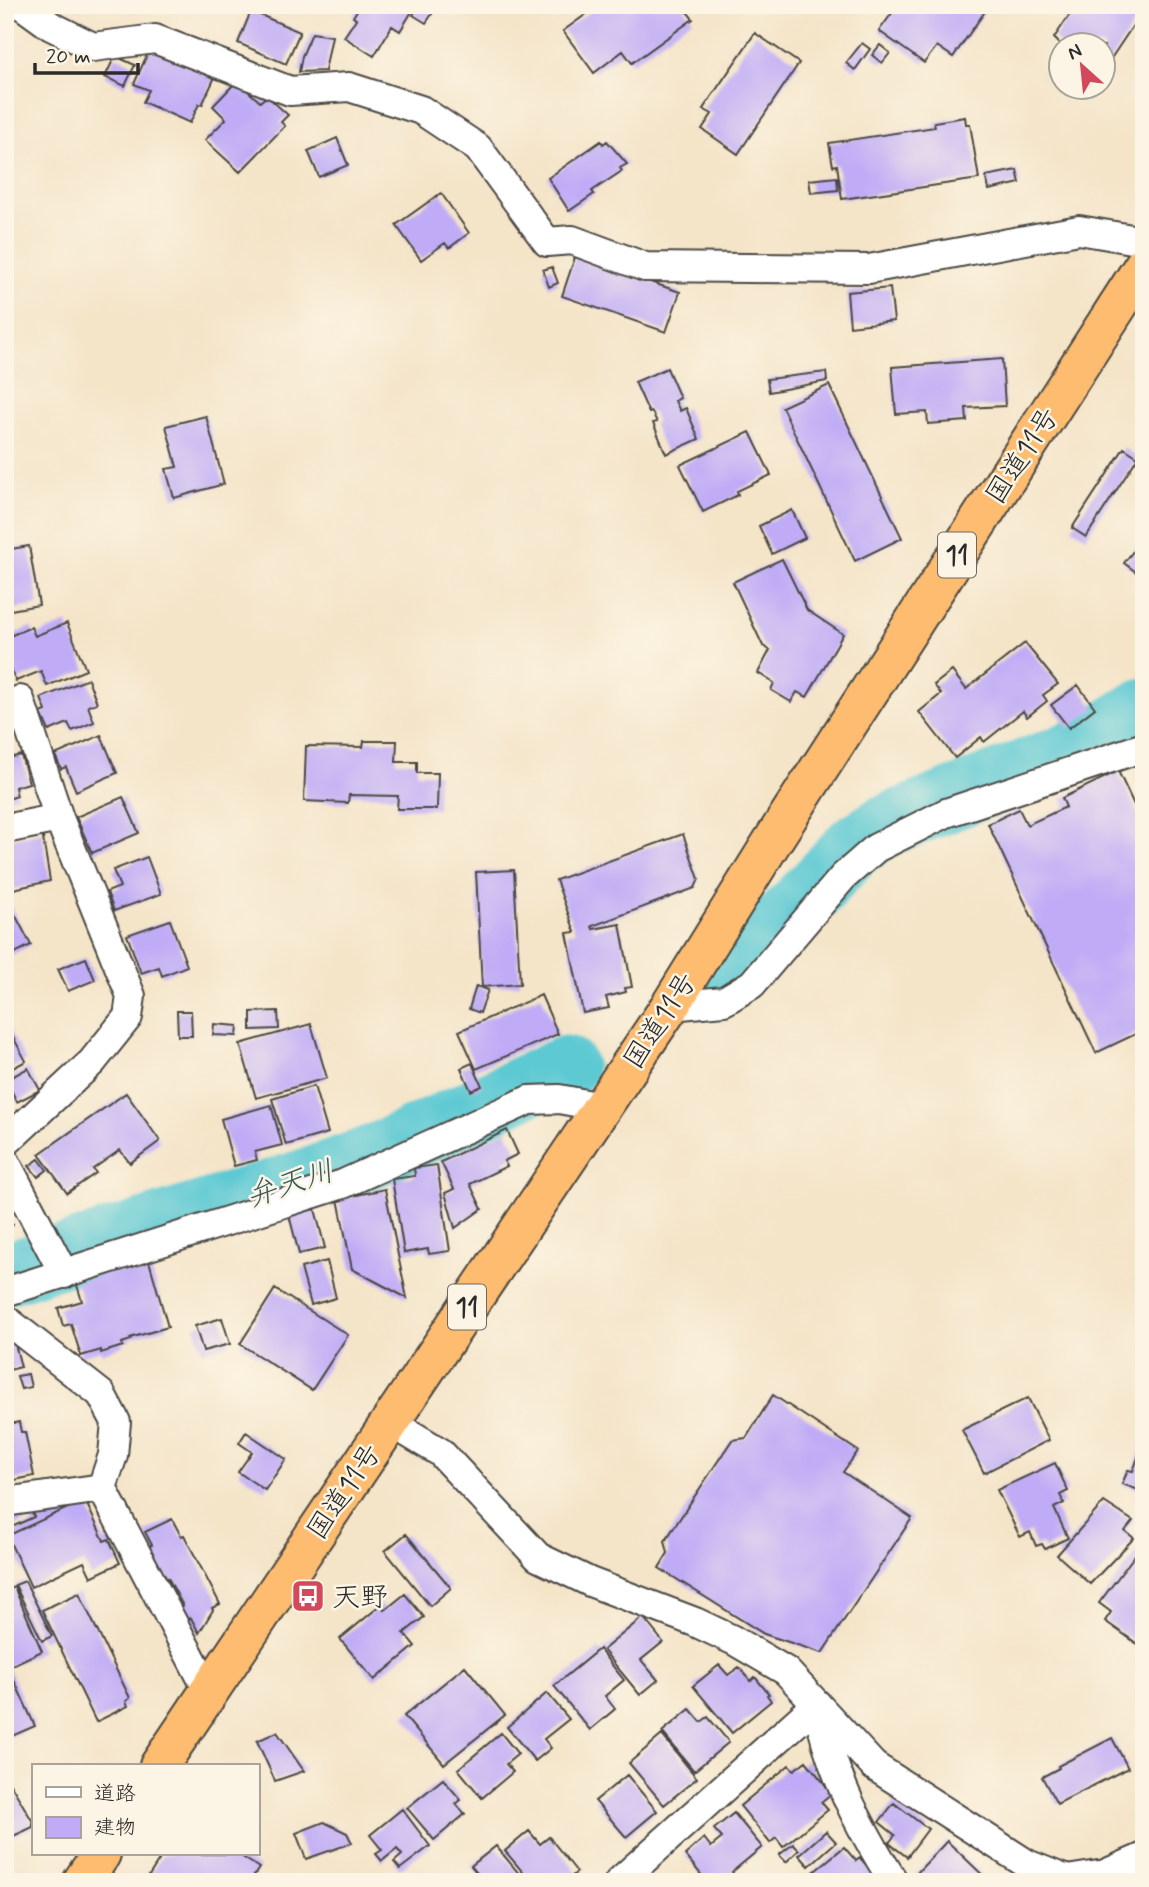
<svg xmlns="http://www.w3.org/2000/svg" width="1149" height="1887" viewBox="0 0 1149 1887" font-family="Mynerve,'Klee One',sans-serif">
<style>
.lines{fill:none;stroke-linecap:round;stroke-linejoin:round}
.river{stroke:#5dc9d3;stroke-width:63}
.building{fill:#c0acf6}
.street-casing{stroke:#494743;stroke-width:32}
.highway-casing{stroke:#494743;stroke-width:42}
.street{stroke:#fff;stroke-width:28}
.highway{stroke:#fdbc6f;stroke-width:38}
.labels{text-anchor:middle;stroke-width:5;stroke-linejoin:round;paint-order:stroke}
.shield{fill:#fcf5e5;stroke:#6a6863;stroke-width:2}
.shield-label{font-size:26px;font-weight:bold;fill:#2b2b2b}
.street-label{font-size:28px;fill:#2b2b2b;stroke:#fcf5e5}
.poi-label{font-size:28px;fill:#2b2b2b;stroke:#fcf5e5;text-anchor:start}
.water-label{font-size:30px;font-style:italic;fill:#3a5a5d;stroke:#fcf5e5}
</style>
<rect width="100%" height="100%" fill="#fcf5e5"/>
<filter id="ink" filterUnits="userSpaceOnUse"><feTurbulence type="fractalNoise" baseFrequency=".0143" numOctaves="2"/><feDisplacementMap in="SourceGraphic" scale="14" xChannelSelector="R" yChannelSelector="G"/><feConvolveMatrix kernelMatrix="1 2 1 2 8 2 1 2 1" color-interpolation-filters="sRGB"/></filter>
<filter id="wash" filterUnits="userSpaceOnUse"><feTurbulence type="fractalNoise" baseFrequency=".00686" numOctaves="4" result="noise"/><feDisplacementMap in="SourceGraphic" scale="28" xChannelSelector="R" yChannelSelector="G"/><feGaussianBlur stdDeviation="1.57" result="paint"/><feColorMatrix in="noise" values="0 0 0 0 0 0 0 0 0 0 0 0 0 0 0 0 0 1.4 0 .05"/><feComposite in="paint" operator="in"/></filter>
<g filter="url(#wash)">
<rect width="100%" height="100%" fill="#f4e4c8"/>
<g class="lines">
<path class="river" d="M728,975L814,890L854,846L885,826L1082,748L1144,709
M5,1274L299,1182L371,1157L566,1067"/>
</g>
<g id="blocks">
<path class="building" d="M360,5H416L400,31L392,26L374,56L344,37L356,19L353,17Z
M419,5H438L426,23L413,15Z
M599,5H687L684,8L693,19L632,63L623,51L594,73L563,31Z
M898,5H979L986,10L953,57L937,46L924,63L879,31Z
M1076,5H1144V9L1104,69V46H1062L1054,38Z
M251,11L300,32L286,64L238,43Z
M312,33L332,36L325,71L299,72L302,56Z
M755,33L799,63L738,154L702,129L712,114L703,109Z
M862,43L870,49L855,70L846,63Z
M880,45L890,53L882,63L872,55Z
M150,48L215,77L202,105L199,104L190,123L143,102L149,90L134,84Z
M115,56L135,65L125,86L105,77Z
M237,81L260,102L267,96L288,115L281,122L285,126L240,172L205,140L226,119L213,106Z
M965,117L966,124H970L979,179L842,199L837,165L833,166L829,143L935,127L934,122Z
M337,138L348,165L319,177L308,151Z
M601,141L603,144L607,141L627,164L620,168L622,171L592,191L594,194L569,211L548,178Z
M1017,170L1020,183L989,190L986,176Z
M837,177L838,190L811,193L809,180Z
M441,193L469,233L449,248L445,243L421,260L396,225Z
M575,257L680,292L666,332L562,296Z
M552,267L558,283L549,287L543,270Z
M890,288L894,321L850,326L847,292Z
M1002,359L1005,406L966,408L967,421L928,424L927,412L896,414L892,367Z
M667,368L680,398L675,401L680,411L686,408L699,439L666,454L653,423L657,422L652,412L649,413L635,382Z
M826,372L827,381L769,392L767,379Z
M829,385L902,538L855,561L782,407Z
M206,416L224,484L174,498L166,469L177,467L166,426Z
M750,432L771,475L737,491L738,495L703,512L680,465Z
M1124,448L1138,457L1086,537L1072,528Z
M792,510L805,538L772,554L759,526Z
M1144,537V578L1124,563Z
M29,546L39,605L5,611V550Z
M782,559L807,610L843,634L807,697L797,692L791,702L771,690L774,683L758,673L770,650L763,646L733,582Z
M67,623L86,670L47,686L41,671L16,681L5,655V638L31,627L35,636Z
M1025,643L1058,684L1043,695L1047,701L1027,717L1023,711L984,742L981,737L955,758L919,712L941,694L934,685L952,671L966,689Z
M88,679L97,703L88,706L94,722L72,731L68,723L49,731L41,713L46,711L41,698Z
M1078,685L1095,708L1069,728L1051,705Z
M5,705L15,729L5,733Z
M101,735L117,773L76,791L66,767L61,769L55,755Z
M364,741H397L396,762H417V773H438L437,809H397L398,796L349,795L348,803L304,801L306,746L363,747Z
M21,755L29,783L15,787L17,796L5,800V759Z
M1118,771L1144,826V1030L1096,1053L988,824L1019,809L1027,825L1066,807L1062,798Z
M123,797L139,833L92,853L76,817Z
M42,832L50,881L13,889L5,854V840Z
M683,834L699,879L695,888L592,926L593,929L620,924L632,987L625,988L626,992L606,997L609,1008L583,1013L567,933L575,932L556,880Z
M147,857L161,894L114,911L107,892L120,887L113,870Z
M514,870L520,984L482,987L476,872Z
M9,903L31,945L7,957L5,905Z
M170,920L187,966L162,976L159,967L141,973L127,935Z
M86,958L95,980L68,991L58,969Z
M476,986L488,990L480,1013L469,1009Z
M541,995L558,1034L476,1069L459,1031Z
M177,1011H191L192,1036H178Z
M278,1011L279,1029L251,1030V1012Z
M5,1022L26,1061L9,1070L10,1073L5,1075Z
M214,1024L238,1026L237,1036L213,1035Z
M311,1024L327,1078L256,1098L240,1044Z
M472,1063L482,1086L471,1091L461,1068Z
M28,1068L40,1090L17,1102L6,1080Z
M314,1086L328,1133L286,1145L272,1099Z
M126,1093L160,1141L130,1163L120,1150L93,1169L96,1173L67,1193L39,1154Z
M271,1105L282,1145L255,1152L257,1160L234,1166L221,1119Z
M507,1130L518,1154L504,1161L507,1166L470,1184L482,1209L455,1228L445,1193L454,1189L441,1162Z
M39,1159L47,1170L38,1177L29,1166Z
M437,1165L450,1251L429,1254L428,1249L404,1253L392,1179L415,1176L414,1168Z
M385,1189L399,1260L407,1298L352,1269L338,1199Z
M315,1209L325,1248L299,1254L289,1215Z
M5,1210L13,1225L5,1229Z
M149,1261L168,1327L130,1338L131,1340L122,1343L123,1346L101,1353V1350L81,1356L71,1324L63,1326L58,1308L82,1301L76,1282Z
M327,1261L336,1298L311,1305L301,1268Z
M275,1289L348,1335L312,1390L240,1344Z
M222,1318L230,1344L203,1351L195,1326Z
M14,1340L21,1367L5,1371V1342Z
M28,1374L31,1387L21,1389L17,1376Z
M773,1395L858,1451L843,1472L912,1518L822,1653L764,1634L659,1568L668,1553L665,1541L732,1440L746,1438Z
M1028,1398L1049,1440L984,1473L962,1430Z
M19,1422L21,1432H25L34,1476L5,1482V1425Z
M246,1432L286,1459L265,1490L238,1472L252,1452L239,1443Z
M1143,1444H1144V1492L1122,1484L1128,1470L1133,1471Z
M1055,1463L1068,1491L1060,1495L1064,1503L1054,1508L1068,1538L1045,1549L1042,1544L1036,1546L1030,1532L1020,1537L997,1490Z
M85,1500L104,1541L109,1539L120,1563L91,1577L84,1562L31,1587L7,1536Z
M1104,1502L1133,1521L1125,1531L1134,1538L1090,1584L1057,1555Z
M28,1504L34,1517L5,1530V1514Z
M172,1519L181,1536L184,1535L220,1604L212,1608L213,1610L199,1633L191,1618L186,1620L180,1608L183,1606L168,1578L157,1585L139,1551L152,1545L145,1532Z
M406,1534L451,1588L430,1606L385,1551Z
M1144,1543V1638L1139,1645L1105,1621L1111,1612L1099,1603Z
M25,1581L52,1636L42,1641L15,1585Z
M14,1587L42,1651L8,1667L35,1726L5,1739V1591Z
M79,1593L130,1698L126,1701L128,1706L96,1722L42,1610Z
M405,1594L424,1617L404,1633L415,1646L374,1680L340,1639L381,1605L385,1610Z
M643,1617L663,1642L641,1660L658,1680L640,1695L603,1650Z
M599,1649L624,1680L605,1696L615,1709L590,1730L554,1686Z
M719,1665L728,1675L739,1667L751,1681L755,1677L769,1694L767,1695L771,1701L732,1733L693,1686Z
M465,1666L505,1715L444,1764L404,1716Z
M547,1693L569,1719L544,1739L551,1748L535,1761L507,1727Z
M690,1709L701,1722L708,1717L729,1742L694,1771L662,1732Z
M277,1732L304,1771L275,1781L257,1741Z
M501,1733L518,1754L506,1764L513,1772L482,1798L458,1769Z
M662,1735L697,1778L664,1805L629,1763Z
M1112,1738L1128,1768L1057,1804L1042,1777L1059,1768L1058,1766Z
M806,1761L832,1793L821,1802L828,1810L783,1847L776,1838L770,1843L740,1806L789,1765L794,1770Z
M5,1775L33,1822V1827L9,1838L5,1831Z
M627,1775L657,1811L626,1837L595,1801Z
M443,1779L461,1800L456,1804L465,1814L434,1840L407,1808Z
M894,1803L928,1829L907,1857L889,1843L895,1835L879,1822Z
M402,1809L430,1846L400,1869L394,1862L402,1855L397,1849L382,1861L376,1854L382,1850L370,1835Z
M734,1813L762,1847L732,1872L739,1882H707L685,1855L704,1838L711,1847L722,1838L714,1829Z
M324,1822L347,1833L352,1843L306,1859L296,1833Z
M529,1831L540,1844L549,1837L577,1872L565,1882H531L505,1851Z
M826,1831L836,1842L809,1866L799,1855Z
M947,1841L990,1882H918L913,1877Z
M793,1844L799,1850L786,1862L779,1855Z
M496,1846L526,1882H479L482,1879L471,1866Z
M844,1847L856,1861L860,1858L878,1878L874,1882H816L810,1875Z
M163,1854H238L259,1868L250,1882H145Z"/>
</g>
</g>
<g filter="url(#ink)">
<use href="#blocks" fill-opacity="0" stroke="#494743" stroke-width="2"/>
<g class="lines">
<defs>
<path id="street" d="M22,5L51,26L93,47L155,39L290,91L349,87L421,110L478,148L547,242L572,240L645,267L869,269L1079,230L1144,241
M5,829L59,818L20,700
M670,1006L724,1001L752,984L843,877L876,848L946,813L1144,747
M5,1143L92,1062L128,1017L131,996L59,818
M5,1161L64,1274
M5,1292L343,1184L529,1100L559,1099L602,1107
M5,1319L101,1394L116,1422L113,1455L102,1488
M390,1422L440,1452L538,1557L590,1582L695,1622L733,1640L786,1671L874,1766L1027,1864L1067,1880L1105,1874L1144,1857
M5,1502L102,1488L209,1692
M619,1882L817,1704C830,1771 858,1825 894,1882"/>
<path id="highway" d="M159,1766L670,1006L770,845L1144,265
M82,1882L101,1854"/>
</defs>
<use href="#street" class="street-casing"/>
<use href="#highway" class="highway-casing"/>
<use href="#street" class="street"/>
<use href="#highway" class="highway"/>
</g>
</g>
<defs>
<symbol id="bus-square" viewBox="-11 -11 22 22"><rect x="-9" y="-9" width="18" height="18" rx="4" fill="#d1495b" stroke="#fcf5e5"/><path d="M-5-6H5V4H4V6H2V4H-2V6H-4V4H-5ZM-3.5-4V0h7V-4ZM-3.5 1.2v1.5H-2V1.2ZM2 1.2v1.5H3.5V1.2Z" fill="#fff"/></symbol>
</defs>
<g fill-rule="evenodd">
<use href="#bus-square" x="289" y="1577" width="38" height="38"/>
</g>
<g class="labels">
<g class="shield">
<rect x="938" y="532.5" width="38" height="45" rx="5"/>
<rect x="448" y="1284.5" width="38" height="45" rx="5"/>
</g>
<g class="shield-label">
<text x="957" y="564">11</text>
<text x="467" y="1316">11</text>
</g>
<g class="street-label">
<text transform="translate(1021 455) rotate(-57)" y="10">国道11号</text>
<text transform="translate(659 1020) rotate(-57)" y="10">国道11号</text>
<text transform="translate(343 1491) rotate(-56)" y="10">国道11号</text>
</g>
<g class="poi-label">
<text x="332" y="1606">天野</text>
</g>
<g class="water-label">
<text transform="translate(290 1183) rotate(-18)" y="10">弁天川</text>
</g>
</g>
<rect width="1149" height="1887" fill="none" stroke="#fcf5e5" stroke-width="28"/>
<rect x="32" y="1764" width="228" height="91" fill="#fcf5e5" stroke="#a8a49b" stroke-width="2"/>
<rect x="46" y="1787" width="35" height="10" fill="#ffffff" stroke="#a8a49b" stroke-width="2"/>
<text x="94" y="1800" font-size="21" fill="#2b2b2b">道路</text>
<rect x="46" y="1817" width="35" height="21" fill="#c0acf6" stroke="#a8a49b" stroke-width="2"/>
<text x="94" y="1834" font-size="21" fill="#2b2b2b">建物</text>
<g transform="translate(1082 66) rotate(333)"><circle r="33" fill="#fcf5e5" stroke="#a8a49b" stroke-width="2"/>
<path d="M0-5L12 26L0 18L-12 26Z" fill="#d1495b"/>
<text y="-10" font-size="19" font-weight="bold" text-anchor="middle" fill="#2b2b2b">N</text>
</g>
<path d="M35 63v10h103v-10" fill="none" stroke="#2b2b2b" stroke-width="3.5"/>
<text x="46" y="63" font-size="21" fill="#2b2b2b" stroke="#fcf5e5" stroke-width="5" paint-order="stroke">20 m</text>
</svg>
